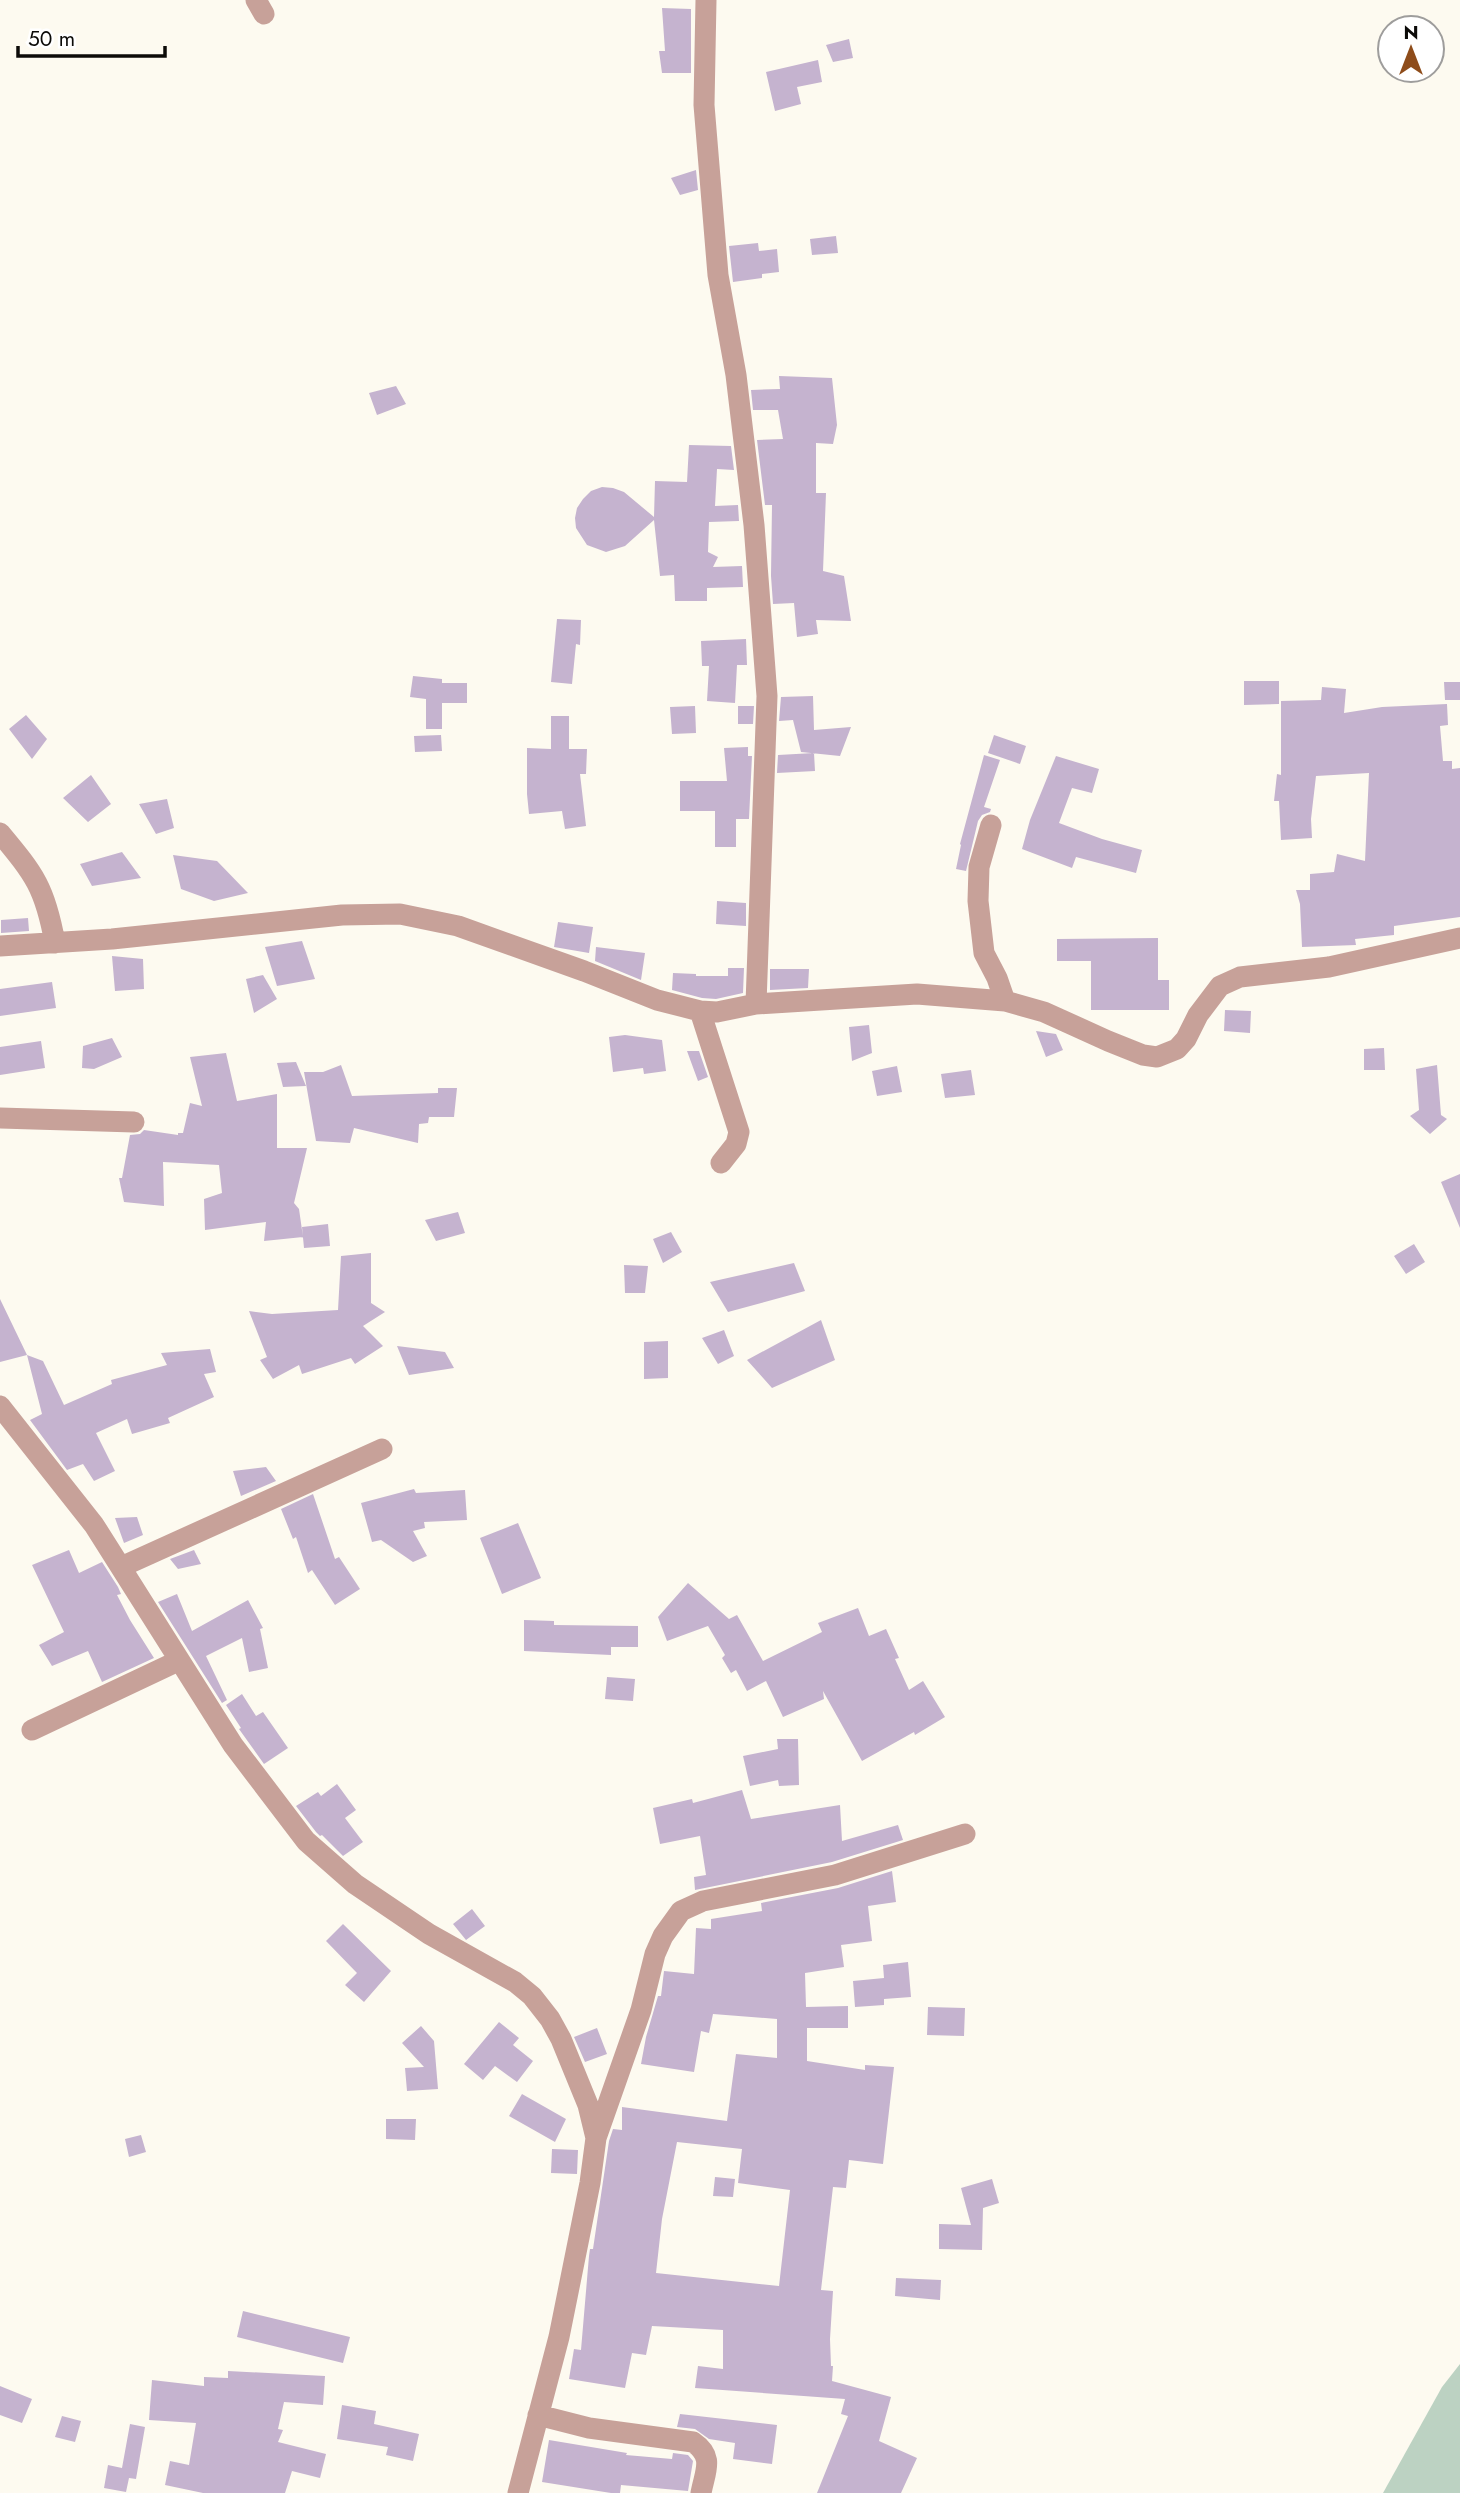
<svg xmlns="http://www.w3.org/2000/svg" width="1460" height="2493" viewBox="0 0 1460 2493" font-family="Jost,sans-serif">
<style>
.green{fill:#bcd2c2}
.building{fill:#c5b3cf;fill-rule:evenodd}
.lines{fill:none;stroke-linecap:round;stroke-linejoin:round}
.street{stroke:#c7a199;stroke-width:21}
</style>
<rect width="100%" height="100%" fill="#fdfaf0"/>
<path class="green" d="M1460,2364V2493H1383L1442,2387Z"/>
<path class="building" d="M662,8L691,9V73H662L659,51H665Z
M849,39L853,58L833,62L826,45Z
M818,60L822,82L797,87L801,104L775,111L766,72Z
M696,170L698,190L680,195L671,178Z
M836,236L838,253L812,255L810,239Z
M758,243L759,251L777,249L779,272L762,274V278L733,282L729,246Z
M779,376L832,378L837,425L833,444L816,443V493H826L823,571L844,576L851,621L816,620L818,634L797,637L794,603L773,604L771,576L772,505H765L757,440L783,439L778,410H753L751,390L780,389Z
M396,386L406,404L377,415L369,393Z
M689,445L731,446L734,470L717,469L715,506L738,505L739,521L709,522L708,552L718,557L713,567L742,566L743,587L707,588V601H675L674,575L660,576L654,520L625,546L606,552L587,545L576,528L575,518L577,508L583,499L591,491L602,487L613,488L624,492L654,517L655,481L687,482Z
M557,619L581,620L580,645L576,644L572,684L551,682Z
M746,639L747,665H737L735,703L707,701L709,666H702L701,641Z
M413,676L442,679V683H467V703H442V729H426V699L410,697Z
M1244,681H1279V704L1244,705Z
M1444,682H1460V700H1445Z
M1322,687L1346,689L1344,713L1382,707L1447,704L1448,725L1440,726L1443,761H1452V769L1460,768V917L1394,926V935L1355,939L1356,945L1302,947L1300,904L1296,890H1310V874L1334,872L1337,854L1365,861L1369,773L1316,776L1311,819L1312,838L1281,840L1279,801H1274L1277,774L1281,775V701L1321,700Z
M813,696L814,730L851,727L840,756L801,752L793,720L779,721L781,697Z
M695,706L696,733L672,734L670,707Z
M738,706H754L753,724H738Z
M26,715L47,739L32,759L9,729Z
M551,716H569V749H587L586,774H580L586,826L565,829L562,811L529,814L527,794V748L551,749Z
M441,735L442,751L415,752L414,736Z
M994,735L1026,746L1020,764L988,753Z
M748,747V756H752L749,819H736V847H715V811H680V781H727L724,748Z
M814,753L815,771L777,773L778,755Z
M984,755L1000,760L984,807L991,809L990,812L982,815L978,821L966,871L956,869L961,845L960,844Z
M1056,756L1099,769L1092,793L1072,788L1059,823L1102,839L1142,850L1136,873L1076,857L1072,868L1022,849L1030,820Z
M91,775L111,804L88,822L63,798Z
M167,799L174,828L156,834L139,804Z
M122,852L141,878L92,886L80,864Z
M173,855L217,861L248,893L214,901L181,889Z
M717,901L746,903V926L716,924Z
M28,918L29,931L1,933V920Z
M558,922L593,927L589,953L554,947Z
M1158,938V980H1169V1010H1091V961H1057V939Z
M302,941L315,979L277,986L265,947Z
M596,947L645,953L641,980L595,961Z
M112,956L143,959L144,989L115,991Z
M728,968H744L743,993L716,999L702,998L672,990L673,973L696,974V976H728Z
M770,969H809L808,988L770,990Z
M263,975L277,999L254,1013L246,979Z
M52,982L56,1008L0,1016V989Z
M1225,1010L1251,1011L1250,1033L1224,1031Z
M869,1025L872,1053L852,1061L849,1027Z
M1036,1031L1056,1034L1063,1050L1046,1057Z
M625,1035L662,1040L666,1071L644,1074L643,1068L613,1072L609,1037Z
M112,1038L122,1057L94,1069L82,1068L83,1046Z
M41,1041L45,1068L0,1075V1047Z
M1384,1048L1385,1070H1364V1049Z
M687,1051H699L708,1077L698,1081Z
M226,1053L237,1101L277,1094V1148H307L294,1203L299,1209L303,1237L264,1241L266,1222L205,1230L204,1199L222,1193L219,1165L163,1162L164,1206L124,1202L119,1178H122L130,1135L140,1134L144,1130L178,1135V1133H183L190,1103L202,1106L190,1057Z
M296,1062L306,1086L283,1087L277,1063Z
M341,1065L352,1096L438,1093V1088H457L454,1117H429L428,1123L419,1124L418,1143L354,1128L350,1143L316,1141L304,1072H323Z
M1437,1065L1441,1115L1447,1119L1430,1134L1410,1116L1419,1110L1416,1069Z
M897,1066L902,1092L877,1096L872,1071Z
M971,1070L975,1095L945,1098L941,1074Z
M1460,1174V1228L1441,1182Z
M458,1212L465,1233L436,1241L425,1220Z
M328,1224L330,1246L304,1248L302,1227Z
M671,1232L682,1252L663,1263L653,1239Z
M1414,1244L1425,1262L1406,1274L1394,1256Z
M371,1253V1303L385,1312L363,1326L383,1346L355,1364L351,1358L302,1374L299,1365L273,1379L260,1360L267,1357L249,1311L272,1314L338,1310L341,1256Z
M794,1263L805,1291L728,1312L710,1282Z
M624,1265L648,1266L645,1293H625Z
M0,1299L27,1355L0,1362Z
M821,1320L835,1360L772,1388L747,1360Z
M724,1330L734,1356L718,1364L702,1338Z
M668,1341V1378L644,1379V1342Z
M397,1346L445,1352L454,1368L409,1375Z
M210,1349L216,1372L204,1374L214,1397L168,1418L170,1423L132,1434L127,1419L96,1433L115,1471L94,1481L83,1464L67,1470L30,1420L42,1414L27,1355L43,1361L64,1405L112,1384L111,1380L167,1365L161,1353Z
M266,1467L276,1481L241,1496L233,1471Z
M414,1489L416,1493L465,1490L467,1520L424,1522L425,1528L413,1531L427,1556L413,1562L381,1540L372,1542L361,1503Z
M313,1494L335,1559L339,1557L360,1589L335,1605L312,1570L308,1573L296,1537L293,1539L281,1509Z
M137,1517L143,1535L124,1543L115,1518Z
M518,1523L541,1578L502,1594L480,1538Z
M69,1550L79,1573L102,1562L118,1587L121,1594L117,1595L130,1620L154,1658L102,1682L88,1651L52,1666L39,1645L64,1632L32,1565Z
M194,1550L201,1564L178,1569L170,1559Z
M688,1583L729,1619L737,1615L763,1661L822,1632L818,1623L858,1608L869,1636L886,1629L899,1658L895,1659L909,1690L923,1681L945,1717L915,1735L914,1732L862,1761L823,1691L824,1699L783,1717L766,1681L747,1691L736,1670L731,1673L722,1658L725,1655L708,1626L667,1641L658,1617Z
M177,1594L192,1631L248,1600L263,1628L260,1629L268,1668L249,1672L242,1638L206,1656L227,1700L222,1703L158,1602Z
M524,1620L554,1621V1625L638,1626V1647H611V1655L524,1651Z
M607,1677L635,1679L633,1701L605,1699Z
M242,1694L256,1716L263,1712L288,1748L264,1764L239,1729L241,1728L226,1705Z
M777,1739H798L799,1785L779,1786L778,1780L750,1786L743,1756L778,1749Z
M337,1784L356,1810L345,1818L363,1842L343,1856L322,1835L320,1836L316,1832L296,1806L318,1792L321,1796Z
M742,1790L751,1819L840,1805L842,1841L898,1825L903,1840L832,1862L695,1890L694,1877L706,1875L700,1836L660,1844L653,1808L692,1799L693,1803Z
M892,1871L896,1902L868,1906L872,1941L841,1945L844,1967L805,1973L806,2007L848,2006V2028H807V2061L865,2070V2065L894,2067L883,2164L849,2160L846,2188L833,2187L821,2290L833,2291L830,2339L831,2366H833L832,2381L891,2397L879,2441L917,2458L901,2493H817L848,2416L841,2414L845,2399L695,2388L698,2366L723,2369V2330L652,2326L646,2355L632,2353L625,2388L569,2379L574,2349L581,2350L589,2256L590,2249H593L609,2141L613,2129L622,2130V2107L727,2121L736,2054L777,2058V2019L713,2014L709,2033L701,2031L694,2072L641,2064L646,2037L658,1996H661L664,1971L694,1974L696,1928L711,1929V1919L762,1911L761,1903L838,1888ZM677,2142L742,2149L738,2183L790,2190L779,2286L656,2273L662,2219Z
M472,1909L485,1926L466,1940L453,1924Z
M343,1924L391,1971L364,2002L345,1985L357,1973L326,1941Z
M908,1962L911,1997L884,1999V2005L855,2007L853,1981L884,1978L883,1965Z
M928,2007L965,2008L964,2036L927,2035Z
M499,2022L519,2038L513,2045L533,2061L517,2082L495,2066L483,2080L464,2064Z
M421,2026L434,2041L438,2089L407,2091L405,2068L424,2067L402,2043Z
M597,2028L607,2054L585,2062L574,2037Z
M522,2094L566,2119L555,2142L509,2116Z
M386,2119H416L415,2140L386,2139Z
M141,2135L146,2152L129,2157L125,2139Z
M552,2149L578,2150L577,2174L551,2173Z
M715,2177L735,2179L733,2197L713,2196Z
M992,2179L999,2203L983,2208L982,2250L939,2249V2224L971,2225L961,2188Z
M896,2278L941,2280L940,2300L895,2296Z
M243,2311L350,2337L343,2363L237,2337Z
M228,2371L325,2376L323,2405L284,2402L278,2429L283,2430L278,2442L326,2454L320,2478L292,2471L285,2493H203L165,2485L170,2461L189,2465L196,2423L149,2420L152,2380L204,2386V2377L228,2378Z
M0,2386L32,2399L22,2423L0,2415Z
M342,2405L376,2411L374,2424L419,2434L413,2461L386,2455L388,2447L337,2439Z
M680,2414L777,2425L772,2464L733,2459L735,2443L709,2439L695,2429L677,2427Z
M62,2416L81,2421L75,2442L55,2437Z
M130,2424L145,2427L136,2479L129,2478L126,2492L104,2488L108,2465L122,2468Z
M549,2440L627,2453L626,2455L672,2459L673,2453L688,2455L693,2461L688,2491L621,2485L620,2493H611L542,2482Z"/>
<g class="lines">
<path class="street" d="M256,0L264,14
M706,0L704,105L718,275L736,375L754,525L767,696L756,1004
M991,825L979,867L978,901L984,953L997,978L1005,1001
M0,833C35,875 45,888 55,943
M0,946L112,939L342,915L400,914L458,926L584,971L657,1000L700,1011L717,1012L756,1004L917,994L1005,1001L1044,1012L1108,1041L1143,1055L1157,1057L1177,1049L1186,1039L1198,1015L1220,986L1240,977L1329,967L1460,938
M700,1011L739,1132L736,1144L721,1163
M0,1118L134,1122
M0,1406L94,1525L233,1745L306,1841L355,1884L429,1934L515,1982L532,1996L550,2019L561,2039L588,2105L596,2138L590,2183L559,2337L518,2493
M121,1567L382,1449
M32,1730L178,1661
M596,2138L641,2010L655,1954L663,1936L681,1911L703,1901L835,1875L965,1834
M538,2415L589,2428L693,2442C715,2457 705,2471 701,2493"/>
</g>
<g transform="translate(1411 49)"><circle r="33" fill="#ffffff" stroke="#9e9d9c" stroke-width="2"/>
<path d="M0-5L12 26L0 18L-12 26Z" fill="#8e4c1a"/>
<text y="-10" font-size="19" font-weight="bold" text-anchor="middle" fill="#0c0b08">N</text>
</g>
<path d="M18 46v10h147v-10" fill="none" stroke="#0c0b08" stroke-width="3.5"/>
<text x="28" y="46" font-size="21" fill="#0c0b08" stroke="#ffffff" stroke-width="5" paint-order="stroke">50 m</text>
</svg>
